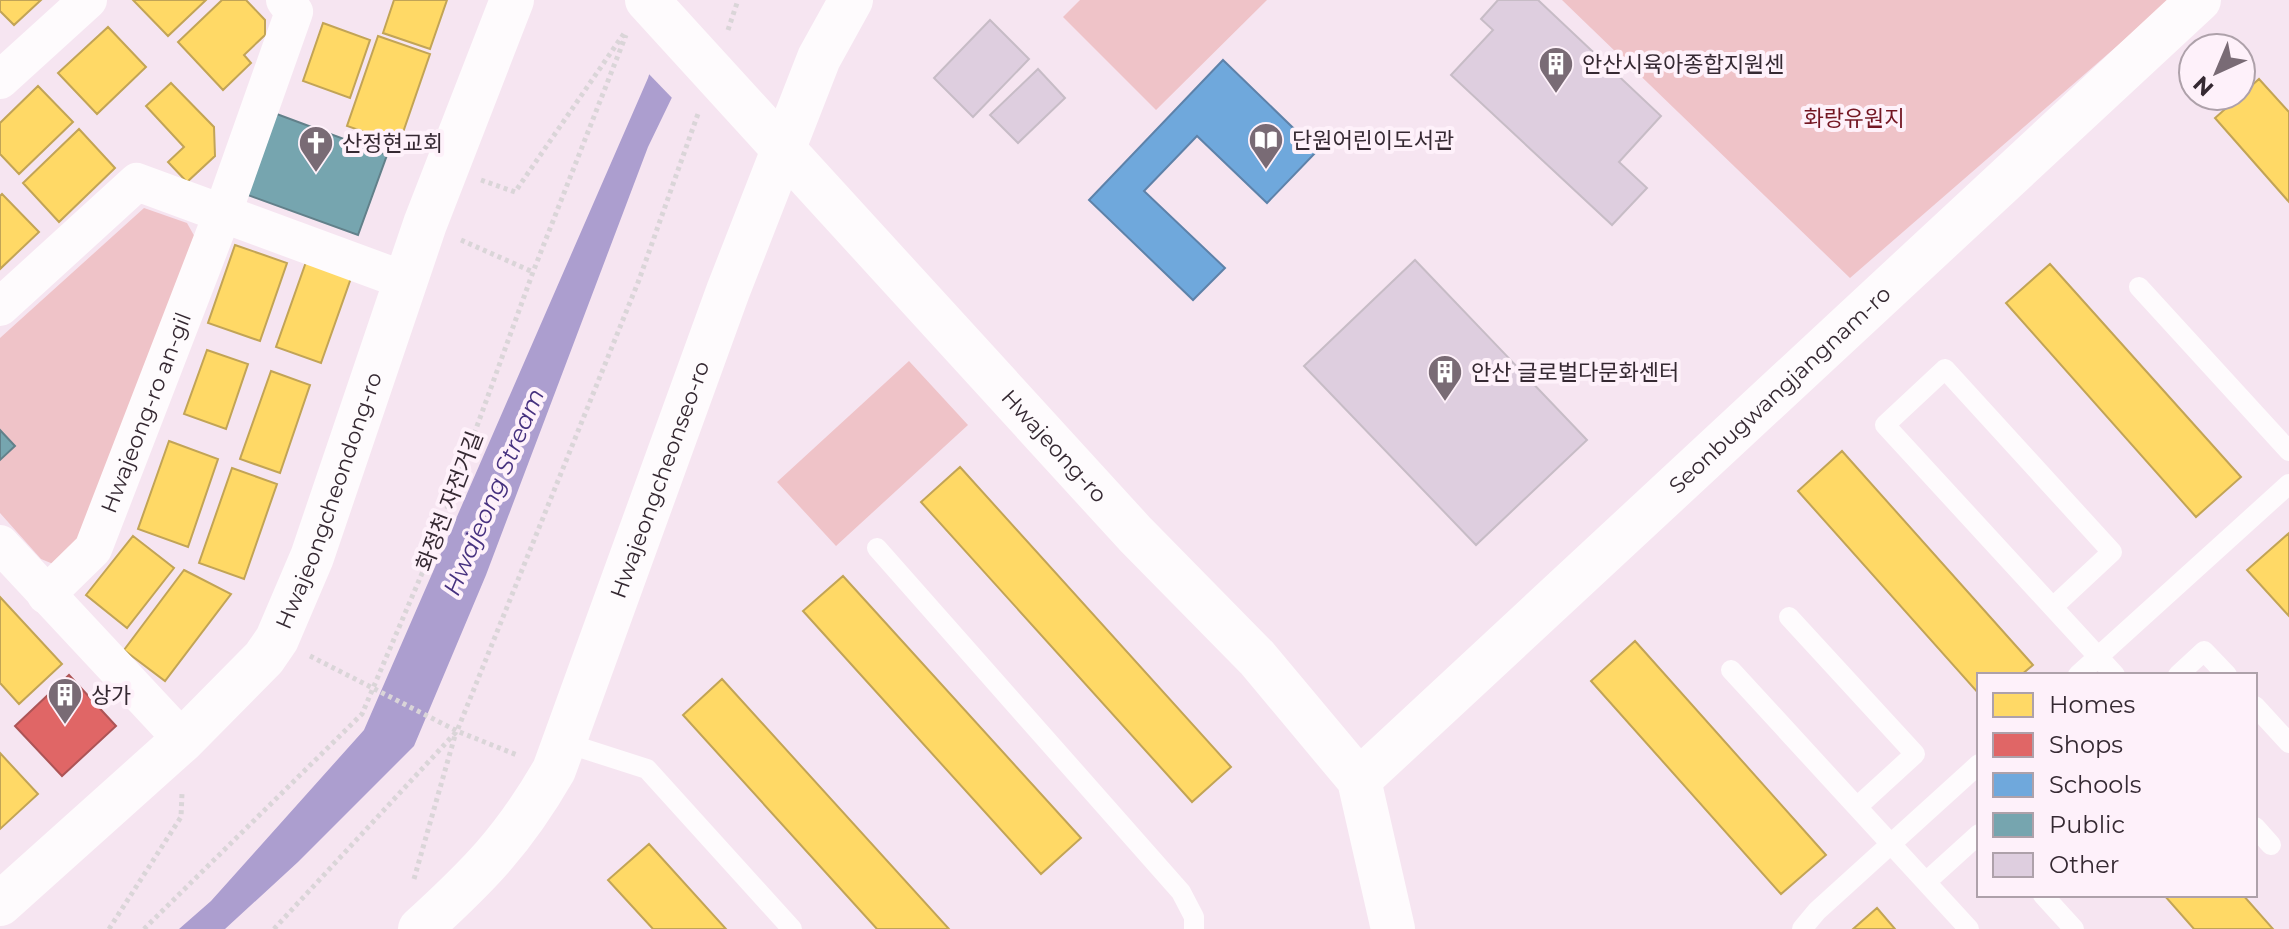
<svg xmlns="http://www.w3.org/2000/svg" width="2289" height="929" viewBox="0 0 2289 929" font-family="Montserrat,'Noto Sans KR',sans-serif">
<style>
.green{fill:#efc3c8}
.water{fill:#ac9ecf}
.pier{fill:#f6e5f1}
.homes{fill:#ffd966;stroke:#c2a456;stroke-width:2}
.shops{fill:#e06666;stroke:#ad5456;stroke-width:2}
.schools{fill:#6fa8dc;stroke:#5e82a9;stroke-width:2}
.public{fill:#76a5af;stroke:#62808a;stroke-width:2}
.building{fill:#decedf;stroke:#c7bcc6;stroke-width:2}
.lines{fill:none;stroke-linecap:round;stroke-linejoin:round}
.path{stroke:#dad5d8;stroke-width:5;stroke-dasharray:4 4;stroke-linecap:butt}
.service{stroke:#fefbfd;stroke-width:20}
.minor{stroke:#fefbfd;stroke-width:38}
.tertiary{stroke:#fefbfd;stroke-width:44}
.labels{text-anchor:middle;stroke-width:8;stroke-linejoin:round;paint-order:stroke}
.poi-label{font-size:22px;fill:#352932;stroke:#fef1fa;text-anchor:start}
.park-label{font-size:22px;fill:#731622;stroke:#fef1fa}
.street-label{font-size:22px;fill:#352932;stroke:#fef1fa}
.water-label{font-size:24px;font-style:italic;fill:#46317f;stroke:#fef1fa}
</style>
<rect width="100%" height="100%" fill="#f6e5f1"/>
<path class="green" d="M1080,0H1267L1156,110L1063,17Z
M1562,0H2170L1850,278Z
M144,208L187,223L196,239L90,528L58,566L41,559L0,513V338Z
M909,361L968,425L836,546L777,482Z"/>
<path class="water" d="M673,0H719L648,147L486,575L414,746L298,862L225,929H179L211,901L364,730L648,78Z"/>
<path class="pier" d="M668,0H723L675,101L646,71Z"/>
<path class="homes" d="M0,0H41L14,25L0,11Z
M133,0H206L168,36Z
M222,0H246L265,20V35L244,55L251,63L223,90L178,42Z
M394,0H447L430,49L383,33Z
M323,23L370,40L350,98L303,81Z
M108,27L146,67L97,114L58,73Z
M378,36L430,54L399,144L347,126Z
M2259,79L2289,112V202L2215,118Z
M171,83L214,127L215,156L187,182L168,162L184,147L146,106Z
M38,86L73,122L19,174L0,154V123Z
M79,129L115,168L59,222L23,183Z
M2,194L39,232L0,269V196Z
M235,245L287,263L260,341L208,323Z
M306,262L351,278L321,363L276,347Z
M2050,264L2241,477L2196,517L2006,303Z
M207,350L248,364L226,429L184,414Z
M271,371L310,385L280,473L240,459Z
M169,441L218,459L188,547L138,529Z
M1842,451L2033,665L2021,675H1979V694L1798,491Z
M960,467L1231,767L1192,802L921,502Z
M232,468L277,484L244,579L199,563Z
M2289,533V616L2247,570Z
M133,536L174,568L127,628L86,595Z
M184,570L231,594L165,681L124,650Z
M843,576L1081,838L1041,874L803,611Z
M0,597L62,664L19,704L0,683Z
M1635,641L1826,855L1781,894L1591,681Z
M722,679L949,929H877L683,715Z
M0,753L38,794L0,829Z
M649,844L726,929H653L608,880Z
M2164,895H2243L2273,929H2194Z
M1877,908L1895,929H1853Z"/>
<path class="shops" d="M69,675L116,726L62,776L15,726Z"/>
<path class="schools" d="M1223,60L1317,151L1267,203L1197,136L1144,191L1225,268L1193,300L1089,200Z"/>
<path class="public" d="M274,113L387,155L358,235L245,194Z
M0,430L15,446L0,460Z"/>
<path class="building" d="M1498,0H1538L1661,116L1619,162L1647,188L1612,225L1451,75L1493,30L1481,19Z
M990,20L1029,59L973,117L934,78Z
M1038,69L1065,98L1018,143L990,115Z
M1415,260L1587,440L1476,545L1304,366Z"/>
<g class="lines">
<path class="path" d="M728,30L738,0
M481,180L515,192L625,32
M461,240L533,272
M310,656L457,731L517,755
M414,879L456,732
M109,929L181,817L182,793
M144,929L362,714L432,550L533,272L626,35
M274,929L457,731L639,280L699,111"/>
<path class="service" d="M2139,287L2289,451
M877,548L1181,892L1194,917V929
M2053,607L2112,552L1945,369L1885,425L2115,675
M1789,617L1915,754L1857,807
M1731,670L1969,929
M2078,675L2289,484
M2178,675L2204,651L2227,675
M2255,706L2289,743
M563,742L647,769L792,929
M2255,827L2271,845
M1926,882L1979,834
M2043,895L2074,929
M1802,929L1817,911L1979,764"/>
<g class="minor">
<path d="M0,80L88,0"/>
<path d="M0,307L137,182L406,281"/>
<path d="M0,544L183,740"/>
<path id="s1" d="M46,595L93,549L222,215L294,12L285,0"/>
</g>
<g class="tertiary">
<path id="s2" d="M647,0L1135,534L1257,658L1359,780L1393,929"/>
<path id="s3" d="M1359,780L2199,0"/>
<path id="s4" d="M0,904L183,740L264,658L277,639L312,557L425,224L512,0"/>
<path id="s5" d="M420,929C479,875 513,841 554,770L728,291L819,58L851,0"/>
</g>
</g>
<defs>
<symbol id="building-pin" viewBox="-11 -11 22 30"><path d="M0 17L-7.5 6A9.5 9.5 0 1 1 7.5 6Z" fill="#796b75" stroke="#fef1fa"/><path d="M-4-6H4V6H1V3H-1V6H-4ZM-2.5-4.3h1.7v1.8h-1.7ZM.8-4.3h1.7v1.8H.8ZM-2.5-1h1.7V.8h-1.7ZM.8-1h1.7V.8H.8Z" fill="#fff"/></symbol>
<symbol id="library-pin" viewBox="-11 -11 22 30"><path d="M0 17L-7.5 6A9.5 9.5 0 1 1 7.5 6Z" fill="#796b75" stroke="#fef1fa"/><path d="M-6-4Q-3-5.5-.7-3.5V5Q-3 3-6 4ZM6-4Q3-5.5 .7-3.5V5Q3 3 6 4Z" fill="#fff"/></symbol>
<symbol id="church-pin" viewBox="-11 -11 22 30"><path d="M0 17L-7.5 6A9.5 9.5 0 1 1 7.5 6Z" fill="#796b75" stroke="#fef1fa"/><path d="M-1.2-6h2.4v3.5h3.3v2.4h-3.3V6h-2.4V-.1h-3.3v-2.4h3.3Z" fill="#fff"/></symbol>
</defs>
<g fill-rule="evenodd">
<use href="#building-pin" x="1536" y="44" width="40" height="54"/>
<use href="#library-pin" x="1246" y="120" width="40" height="54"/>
<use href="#church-pin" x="296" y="123" width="40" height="54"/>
<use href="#building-pin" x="1425" y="352" width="40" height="54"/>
<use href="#building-pin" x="45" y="675" width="40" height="54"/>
</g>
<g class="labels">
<g class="poi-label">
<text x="1582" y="72">안산시육아종합지원센</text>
<text x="1292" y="148">단원어린이도서관</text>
<text x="342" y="151">산정현교회</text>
<text x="1471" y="380">안산 글로벌다문화센터</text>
<text x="91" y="703">상가</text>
</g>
<g class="park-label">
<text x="1854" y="126">화랑유원지</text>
</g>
<g class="street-label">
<text dy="8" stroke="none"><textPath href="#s3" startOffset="574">Seonbugwangjangnam-ro</textPath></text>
<text dy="8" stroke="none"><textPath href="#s1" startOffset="212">Hwajeong-ro an-gil</textPath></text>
<text dy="8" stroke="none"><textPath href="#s2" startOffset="604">Hwajeong-ro</textPath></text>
<text dy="8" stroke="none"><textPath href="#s5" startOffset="518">Hwajeongcheonseo-ro</textPath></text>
<text dy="8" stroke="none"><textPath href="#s4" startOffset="532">Hwajeongcheondong-ro</textPath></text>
<text transform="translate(449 501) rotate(-69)" y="8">화정천 자전거길</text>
</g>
<g class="water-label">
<text transform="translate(494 492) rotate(-67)" y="8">Hwajeong Stream</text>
</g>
</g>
<rect x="1977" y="673" width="280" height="224" fill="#fef1fa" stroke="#aea1aa" stroke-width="2"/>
<rect x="1993" y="693" width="40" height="24" fill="#ffd966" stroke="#aea1aa" stroke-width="2"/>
<text x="2049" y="713" font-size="24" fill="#352932">Homes</text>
<rect x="1993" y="733" width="40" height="24" fill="#e06666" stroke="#aea1aa" stroke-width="2"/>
<text x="2049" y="753" font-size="24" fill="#352932">Shops</text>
<rect x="1993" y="773" width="40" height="24" fill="#6fa8dc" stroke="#aea1aa" stroke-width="2"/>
<text x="2049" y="793" font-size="24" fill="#352932">Schools</text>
<rect x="1993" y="813" width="40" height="24" fill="#76a5af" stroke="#aea1aa" stroke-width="2"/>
<text x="2049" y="833" font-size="24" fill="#352932">Public</text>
<rect x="1993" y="853" width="40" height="24" fill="#decedf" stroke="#aea1aa" stroke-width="2"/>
<text x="2049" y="873" font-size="24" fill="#352932">Other</text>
<g transform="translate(2217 72) rotate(224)"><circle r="38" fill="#fef1fa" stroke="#aea1aa" stroke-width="2"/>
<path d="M0-6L14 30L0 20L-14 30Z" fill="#796b75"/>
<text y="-12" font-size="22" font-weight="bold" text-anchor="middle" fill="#352932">N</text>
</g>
</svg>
